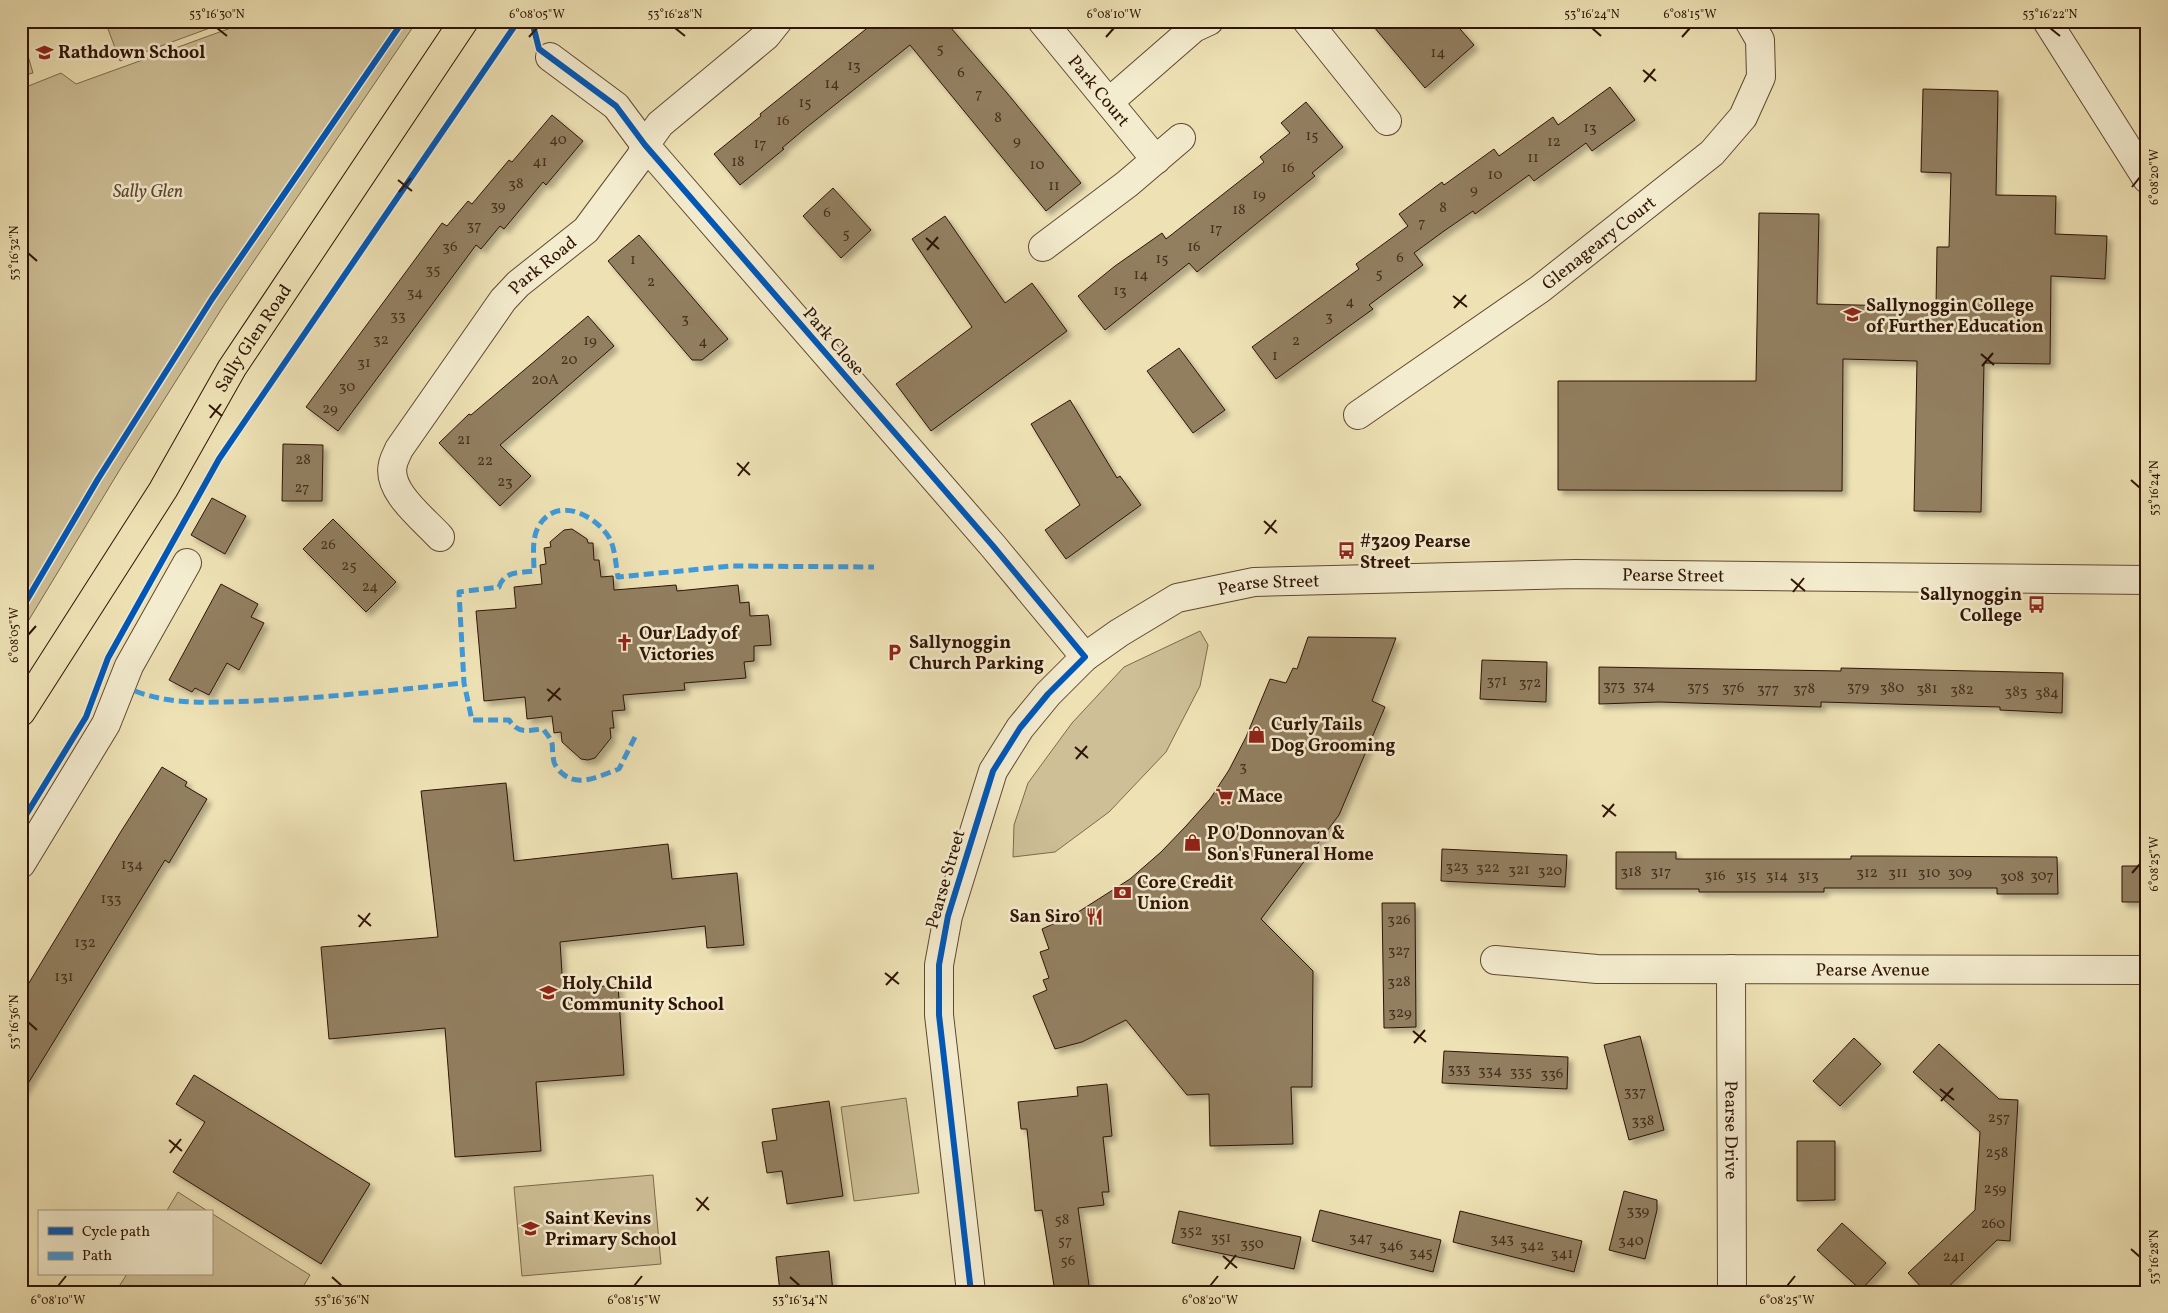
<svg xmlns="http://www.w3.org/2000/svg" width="2168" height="1313" viewBox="0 0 2168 1313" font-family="Vollkorn,serif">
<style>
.green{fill:#cebf97;stroke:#7e6a4e}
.building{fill:#927f61;stroke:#2f1406;filter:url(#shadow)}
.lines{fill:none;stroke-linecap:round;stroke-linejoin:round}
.minor-casing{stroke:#5f4832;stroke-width:30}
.major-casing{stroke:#2f1406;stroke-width:30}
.minor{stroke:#f4eccf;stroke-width:28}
.major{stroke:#eee2b5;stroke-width:28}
.quiet{stroke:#3d9add;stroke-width:5;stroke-dasharray:10 5;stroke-linecap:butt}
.cycleway-casing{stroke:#f4eccf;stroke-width:9}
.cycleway{stroke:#0057b8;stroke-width:6}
.ticks{fill:none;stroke:#2f1406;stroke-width:2}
.labels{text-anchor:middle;stroke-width:5;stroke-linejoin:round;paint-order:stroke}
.number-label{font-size:15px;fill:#482f1d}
.poi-label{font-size:18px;font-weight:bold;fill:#2f1406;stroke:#f4eccf;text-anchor:start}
.street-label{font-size:18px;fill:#2f1406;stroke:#f4eccf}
.park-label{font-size:18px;font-style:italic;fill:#5f4732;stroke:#f4eccf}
.neatline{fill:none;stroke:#2f1406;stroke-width:2}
.ticks-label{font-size:12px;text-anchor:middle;fill:#2f1406}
</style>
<defs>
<filter id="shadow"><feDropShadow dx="4.5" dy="4.5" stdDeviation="2.5" flood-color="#0004"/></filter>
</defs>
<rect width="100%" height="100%" fill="#eee2b5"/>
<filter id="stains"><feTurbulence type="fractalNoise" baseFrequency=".004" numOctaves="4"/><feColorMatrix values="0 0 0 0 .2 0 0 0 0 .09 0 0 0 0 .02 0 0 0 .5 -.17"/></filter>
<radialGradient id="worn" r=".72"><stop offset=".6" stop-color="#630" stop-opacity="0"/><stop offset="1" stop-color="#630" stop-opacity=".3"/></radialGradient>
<path class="green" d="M105,21H229L120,61Z
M250,21H417L224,305L119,471L21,633V89L61,73L76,84Z
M21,32L33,73L21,76Z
M1200,631L1208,645L1200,686L1166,752L1109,812L1055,852L1013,857L1014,825L1028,783L1072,723L1124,667Z
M906,1098L919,1193L854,1201L841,1107Z
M653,1175L661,1264L522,1276L514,1187Z
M178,1192L209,1212H166Z
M211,1213L310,1275L300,1292H123L118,1288L127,1274H211Z"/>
<path class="building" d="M876,21H945L1007,93L1081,183L1046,211L910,45L807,127L782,148L784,149L740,185L714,154L761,116L760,114Z
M1369,21H1453L1474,45L1425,88Z
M1610,87L1635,120L1592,151L1586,143L1534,181L1529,175L1475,214L1473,211L1444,231L1414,253L1423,265L1369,305L1373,309L1276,379L1252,347L1359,269L1356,264L1408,226L1399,214L1442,182L1444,185L1494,149L1499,156L1553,117L1558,125Z
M1923,89L1998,91L1996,195L2056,196L2055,234L2107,236L2105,279L2051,276L2050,364L1984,363L1981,512L1914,511L1917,361L1843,359L1842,491L1558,490V381H1756L1759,213L1819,214L1817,304L1936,307L1937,247H1949L1951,173L1921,172Z
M1306,102L1343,147L1312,173L1315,176L1197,272L1189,263L1105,330L1078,296L1115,266L1162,233L1166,239L1264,162L1260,157L1290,133L1281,123Z
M552,115L583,141L546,185L543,182L504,229L500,226L481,249L476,245L338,431L306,407L442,223L447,226L468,201L472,204L509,160L512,162Z
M833,188L871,230L841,258L803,216Z
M945,216L1005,303L1032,283L1067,331L931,431L896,384L972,327L912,239Z
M639,235L728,339L702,360H692L608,261Z
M588,316L614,346L500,445L531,476L500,506L439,443L469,414L471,415Z
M1179,348L1225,410L1193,433L1147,371Z
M1070,400L1117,478L1120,476L1141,505L1066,559L1045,530L1080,505L1031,424Z
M283,444L323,445L322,501H282Z
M212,498L246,516L225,554L191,535Z
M333,519L396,582L366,612L303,549Z
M572,529L587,539L588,543H593L594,560H599L601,577L613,576L614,590L676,585L677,591L738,585L740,603L749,602L750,616L768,615L769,619L771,645L754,646V661L744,662L746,678L684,683L685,690L623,695L625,710L612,711L614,728H610L611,738L595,758L588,760L581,759L562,742L561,732L554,733L552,716L527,719L525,697L484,701L476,611L516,608L514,587L542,584L540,565L546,564L544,548L551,547L550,542L564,530Z
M221,584L258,604L251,617L264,623L239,670L227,663L209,695L195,688L192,692L169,680Z
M1308,637L1396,638L1372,701L1385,707L1339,815L1261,919L1313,971L1312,1087H1291L1293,1144L1210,1146L1209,1094L1187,1095L1126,1020L1082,1042L1055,1049L1033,996L1047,990L1043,980L1049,978L1040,952L1049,949L1042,929L1075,914L1130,879L1161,852L1186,826L1210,799L1229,770L1246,737L1270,679L1286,683L1293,668L1297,669Z
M1482,660L1547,662L1546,702L1480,699Z
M1599,667L1841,671V668L2063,673L2062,713L2000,710V707L1821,702V707L1659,702L1599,704Z
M162,767L187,782L185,786L207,799L169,863L165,860L21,1095V996L120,833Z
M506,783L514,861L668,844L672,879L737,873L744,945L707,948L705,926L560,942L563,989L618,985L624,1075L536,1082L541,1151L455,1157L445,1028L329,1039L321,947L438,937L421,791Z
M1442,849L1567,855L1565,887L1441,881Z
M1616,852H1676V859H1851V856H1882L2057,857L2058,894H1997V888H1824V892H1699V889H1616Z
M2122,866H2147V902H2122Z
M1382,903H1415L1416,1027L1384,1028Z
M1640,1036L1664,1130L1629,1140L1604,1045Z
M1854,1038L1881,1064L1840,1106L1813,1081Z
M1939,1044L1999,1099L2018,1100L2010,1241L1997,1240L1943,1292H1926L1908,1273L1975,1210L1980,1132L1913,1072Z
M1444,1051L1568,1057L1567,1089L1442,1083Z
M194,1075L370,1184L321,1264L173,1172L205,1122L176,1104Z
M1107,1084L1112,1136L1103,1137L1109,1192H1102L1104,1205L1078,1208L1090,1292H1055L1042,1210L1035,1211L1027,1129H1021L1018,1102L1078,1096L1077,1087Z
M829,1101L843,1196L787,1204L782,1171L767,1173L762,1142L777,1140L772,1109Z
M1797,1141H1835V1200L1797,1201Z
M1624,1191L1657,1200V1210L1645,1259L1609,1250Z
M1320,1210L1441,1240L1433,1272L1312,1241Z
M1179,1211L1301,1237L1294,1269L1172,1243Z
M1460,1211L1582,1241L1574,1272L1453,1242Z
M1842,1223L1886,1263L1861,1290L1817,1250Z
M829,1251L833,1292H780L776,1257Z"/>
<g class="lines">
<defs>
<g id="minor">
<path id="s1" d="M1042,21L1156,160"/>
<path d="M1307,21L1387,121"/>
<path d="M2047,21L2147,179"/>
<path d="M550,57L616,106L645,145L993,546L1085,657"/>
<path d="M1109,102L1194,28L1209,21"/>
<path d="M1043,247L1127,184L1181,138"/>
<path id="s2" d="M1358,415L1540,289L1712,153L1743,117L1761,77L1760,40L1749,21"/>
<path id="s3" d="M440,537C424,519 386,491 393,464C394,459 397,454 399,449L503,300L518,284L586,230L641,156L645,145L660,124L766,36L778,21"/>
<path d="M21,864L106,724L129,666L187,563"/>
<path id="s4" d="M1495,960L1597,969L2147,970"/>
<path id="s5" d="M1731,969L1732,1292"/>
<path id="s6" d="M971,1292L939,1015V965L948,916L993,771L1020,728L1048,694L1085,657L1119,633L1177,598L1254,582L1575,574L2147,580"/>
</g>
<g id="major">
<path id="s7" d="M21,712L163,490L232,368L464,21"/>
</g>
</defs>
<use href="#minor" class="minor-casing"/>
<use href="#major" class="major-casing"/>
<use href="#minor" class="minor"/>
<use href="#major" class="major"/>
<path class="quiet" d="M135,691C174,706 214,702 255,701C325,698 394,690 464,683
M635,737L619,769C601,775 579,788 563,774C559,771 555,766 554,762C550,743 557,746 543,729C528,730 519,735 509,720H472L464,683L459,592L499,587C504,571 519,573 534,571C534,558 532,545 536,532C551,494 594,512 610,539C615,549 616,566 618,577L732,566L874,567"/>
<defs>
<path id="cycleway" d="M532,21L539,49L616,106L645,145L993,546L1085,657L1048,694L1020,728L993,771L948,916L939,965V1015L971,1292
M21,610L98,479L212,299L403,21
M21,823L86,717L108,658L219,459L518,21"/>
</defs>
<use href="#cycleway" class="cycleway-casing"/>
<use href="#cycleway" class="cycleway"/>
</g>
<path class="ticks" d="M217,28L227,36M675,28L685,36M1592,28L1601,36M2050,28L2060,36M529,37L537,28M1106,37L1114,28M1682,37L1690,28M1643,70L1656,81M1644,82L1655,69M398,180L412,191M2132,187L2140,177M399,192L411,178M926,238L939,249M927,250L938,237M28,253L37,261M1453,296L1467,307M1454,308L1466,295M1981,354L1994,365M1982,366L1993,353M209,405L222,416M210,418L221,404M737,463L750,475M738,476L749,462M2131,480L2140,488M1264,521L1277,533M1265,534L1276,520M1791,579L1805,591M1793,592L1804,578M28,635L36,626M547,689L561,700M548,701L560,688M1075,747L1088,758M1076,759L1087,746M1602,805L1616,816M1603,817L1614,804M2132,873L2140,864M358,915L371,926M359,927L370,913M885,973L899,984M886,985L898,972M28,1022L37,1030M1413,1031L1426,1042M1414,1043L1425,1030M1940,1089L1954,1100M1941,1101L1953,1088M169,1140L182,1151M170,1153L181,1139M696,1198L709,1210M697,1211L708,1197M2131,1249L2140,1257M1223,1256L1237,1268M1225,1269L1236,1255M332,1277L342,1286M790,1277L800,1286M58,1286L66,1276M634,1286L642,1276M1210,1286L1218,1276M1787,1286L1795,1276"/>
<defs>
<symbol id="school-bare" viewBox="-9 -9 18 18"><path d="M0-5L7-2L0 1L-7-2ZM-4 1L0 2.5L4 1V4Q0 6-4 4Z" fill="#8f2418" stroke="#f4eccf" stroke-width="2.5" paint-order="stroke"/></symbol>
<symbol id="university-bare" viewBox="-9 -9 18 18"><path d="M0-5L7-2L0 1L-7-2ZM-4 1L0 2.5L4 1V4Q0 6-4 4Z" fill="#8f2418" stroke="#f4eccf" stroke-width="2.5" paint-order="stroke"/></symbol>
<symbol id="bus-bare" viewBox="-9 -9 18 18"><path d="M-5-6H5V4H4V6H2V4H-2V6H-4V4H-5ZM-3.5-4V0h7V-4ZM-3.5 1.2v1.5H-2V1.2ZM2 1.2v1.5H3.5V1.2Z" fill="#8f2418" stroke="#f4eccf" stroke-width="2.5" paint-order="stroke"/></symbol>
<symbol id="church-bare" viewBox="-9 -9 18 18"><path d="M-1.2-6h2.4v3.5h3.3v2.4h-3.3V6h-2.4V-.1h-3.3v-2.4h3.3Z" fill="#8f2418" stroke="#f4eccf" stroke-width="2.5" paint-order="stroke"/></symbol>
<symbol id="parking-bare" viewBox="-9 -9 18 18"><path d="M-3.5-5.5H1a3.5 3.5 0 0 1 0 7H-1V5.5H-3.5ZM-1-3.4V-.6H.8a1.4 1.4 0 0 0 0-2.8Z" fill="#8f2418" stroke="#f4eccf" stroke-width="2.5" paint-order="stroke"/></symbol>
<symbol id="shop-bare" viewBox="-9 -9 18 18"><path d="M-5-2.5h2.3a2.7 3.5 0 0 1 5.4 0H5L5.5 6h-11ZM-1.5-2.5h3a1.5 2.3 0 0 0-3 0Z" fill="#8f2418" stroke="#f4eccf" stroke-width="2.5" paint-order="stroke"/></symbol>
<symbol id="supermarket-bare" viewBox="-9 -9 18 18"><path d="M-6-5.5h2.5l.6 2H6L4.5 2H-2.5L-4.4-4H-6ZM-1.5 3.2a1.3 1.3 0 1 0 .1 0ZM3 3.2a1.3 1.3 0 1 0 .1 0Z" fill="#8f2418" stroke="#f4eccf" stroke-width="2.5" paint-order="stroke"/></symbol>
<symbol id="bank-bare" viewBox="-9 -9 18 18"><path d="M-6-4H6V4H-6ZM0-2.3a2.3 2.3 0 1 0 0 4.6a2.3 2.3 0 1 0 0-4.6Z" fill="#8f2418" stroke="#f4eccf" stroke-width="2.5" paint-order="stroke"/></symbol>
<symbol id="restaurant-bare" viewBox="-9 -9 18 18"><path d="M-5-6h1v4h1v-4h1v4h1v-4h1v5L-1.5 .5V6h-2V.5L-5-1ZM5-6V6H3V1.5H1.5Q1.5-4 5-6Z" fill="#8f2418" stroke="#f4eccf" stroke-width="2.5" paint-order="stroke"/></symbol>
</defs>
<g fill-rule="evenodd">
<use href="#school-bare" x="32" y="40" width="25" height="25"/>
<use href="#university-bare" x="1840" y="302" width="25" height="25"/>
<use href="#bus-bare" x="1334" y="538" width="25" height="25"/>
<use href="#bus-bare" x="2024" y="592" width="25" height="25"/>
<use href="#church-bare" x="612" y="630" width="25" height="25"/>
<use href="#parking-bare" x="882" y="640" width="25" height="25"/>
<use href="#shop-bare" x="1244" y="722" width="25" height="25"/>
<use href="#supermarket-bare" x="1212" y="784" width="25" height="25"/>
<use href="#shop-bare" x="1180" y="830" width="25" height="25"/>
<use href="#bank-bare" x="1110" y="880" width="25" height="25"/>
<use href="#restaurant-bare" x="1082" y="904" width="25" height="25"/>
<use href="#school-bare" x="536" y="980" width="25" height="25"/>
<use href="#school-bare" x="518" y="1216" width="25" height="25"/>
</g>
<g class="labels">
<g class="number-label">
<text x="940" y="53">5</text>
<text x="1438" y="57">14</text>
<text x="854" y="70">13</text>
<text x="961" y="77">6</text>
<text x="832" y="88">14</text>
<text x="979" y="98">7</text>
<text x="805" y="107">15</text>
<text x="998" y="122">8</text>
<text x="783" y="125">16</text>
<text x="1590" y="132">13</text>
<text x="1312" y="140">15</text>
<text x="558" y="144">40</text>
<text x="1017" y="145">9</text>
<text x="1554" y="146">12</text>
<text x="760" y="148">17</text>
<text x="1533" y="162">11</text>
<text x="540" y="166">41</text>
<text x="738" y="166">18</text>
<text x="1037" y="169">10</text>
<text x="1288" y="172">16</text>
<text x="1495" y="179">10</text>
<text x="516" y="188">38</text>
<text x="1054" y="190">11</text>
<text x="1474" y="194">9</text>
<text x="1259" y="199">19</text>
<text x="498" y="210">39</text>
<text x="1443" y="212">8</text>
<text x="1239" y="214">18</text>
<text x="827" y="217">6</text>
<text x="1422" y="227">7</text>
<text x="474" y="230">37</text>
<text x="1216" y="233">17</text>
<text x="846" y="238">5</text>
<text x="450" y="251">36</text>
<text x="1194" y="251">16</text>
<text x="1400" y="262">6</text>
<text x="1162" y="263">15</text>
<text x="633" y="264">1</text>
<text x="433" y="274">35</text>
<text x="1379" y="278">5</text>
<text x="1141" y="279">14</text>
<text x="651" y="286">2</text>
<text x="1120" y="295">13</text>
<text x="415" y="297">34</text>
<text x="1350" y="306">4</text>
<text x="398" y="320">33</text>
<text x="1329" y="321">3</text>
<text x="685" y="323">3</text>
<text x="381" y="344">32</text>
<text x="590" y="345">19</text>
<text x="1296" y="345">2</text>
<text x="703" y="346">4</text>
<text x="1275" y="360">1</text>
<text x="569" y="364">20</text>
<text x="364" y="367">31</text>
<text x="545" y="384">20A</text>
<text x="347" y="391">30</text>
<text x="330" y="413">29</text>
<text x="464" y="444">21</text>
<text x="303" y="464">28</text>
<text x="485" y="465">22</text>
<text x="505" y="486">23</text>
<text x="302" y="492">27</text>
<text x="328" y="549">26</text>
<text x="349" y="570">25</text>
<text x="370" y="591">24</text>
<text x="1497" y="685">371</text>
<text x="1530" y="687">372</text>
<text x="1614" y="690">373</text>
<text x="1644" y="690">374</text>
<text x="1698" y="691">375</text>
<text x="1858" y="691">379</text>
<text x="1733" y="692">376</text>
<text x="1892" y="692">380</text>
<text x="1768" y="693">377</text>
<text x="1804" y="693">378</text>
<text x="1927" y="693">381</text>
<text x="1962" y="694">382</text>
<text x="2016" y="696">383</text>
<text x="2047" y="697">384</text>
<text x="1243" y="771">3</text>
<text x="132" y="869">134</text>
<text x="1457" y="871">323</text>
<text x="1488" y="872">322</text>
<text x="1519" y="874">321</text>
<text x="1550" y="875">320</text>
<text x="1631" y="876">318</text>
<text x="1661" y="876">317</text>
<text x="1867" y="877">312</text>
<text x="1898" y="877">311</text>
<text x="1929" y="877">310</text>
<text x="1960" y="877">309</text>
<text x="1715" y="880">316</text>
<text x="1746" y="880">315</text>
<text x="1777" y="880">314</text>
<text x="1808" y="880">313</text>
<text x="2042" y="880">307</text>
<text x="2012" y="881">308</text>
<text x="111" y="903">133</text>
<text x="1399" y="924">326</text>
<text x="85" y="947">132</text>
<text x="1399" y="955">327</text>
<text x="64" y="981">131</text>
<text x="1399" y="986">328</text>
<text x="1400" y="1017">329</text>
<text x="1459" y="1073">333</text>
<text x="1490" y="1075">334</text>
<text x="1521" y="1076">335</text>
<text x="1552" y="1078">336</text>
<text x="1635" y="1096">337</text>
<text x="1999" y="1122">257</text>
<text x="1643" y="1125">338</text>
<text x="1997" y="1157">258</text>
<text x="1995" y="1193">259</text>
<text x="1638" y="1215">339</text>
<text x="1062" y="1224">58</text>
<text x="1993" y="1228">260</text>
<text x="1191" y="1235">352</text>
<text x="1221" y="1242">351</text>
<text x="1361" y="1242">347</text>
<text x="1502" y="1243">343</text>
<text x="1065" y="1245">57</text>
<text x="1631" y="1245">340</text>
<text x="1252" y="1248">350</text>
<text x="1391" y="1250">346</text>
<text x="1532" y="1250">342</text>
<text x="1421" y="1257">345</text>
<text x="1562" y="1258">341</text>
<text x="1954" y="1261">241</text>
<text x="1068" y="1265">56</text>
</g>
<g class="poi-label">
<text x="58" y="58">Rathdown School</text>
<text x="1866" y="311">Sallynoggin College<tspan x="1866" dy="21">of Further Education</tspan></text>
<text x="1360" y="547">#3209 Pearse<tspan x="1360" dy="21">Street</tspan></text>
<text x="2022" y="600" text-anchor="end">Sallynoggin<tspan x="2022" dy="21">College</tspan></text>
<text x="639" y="639">Our Lady of<tspan x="639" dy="21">Victories</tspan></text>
<text x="909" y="648">Sallynoggin<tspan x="909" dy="21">Church Parking</tspan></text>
<text x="1271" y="730">Curly Tails<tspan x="1271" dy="21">Dog Grooming</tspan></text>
<text x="1238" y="802">Mace</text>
<text x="1207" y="839">P O'Donnovan &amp;<tspan x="1207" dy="21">Son's Funeral Home</tspan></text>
<text x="1137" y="888">Core Credit<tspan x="1137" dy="21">Union</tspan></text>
<text x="1080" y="922" text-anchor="end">San Siro</text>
<text x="562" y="989">Holy Child<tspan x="562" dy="21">Community School</tspan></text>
<text x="545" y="1224">Saint Kevins<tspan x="545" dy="21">Primary School</tspan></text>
</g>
<g class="street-label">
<text dy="6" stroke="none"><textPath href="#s1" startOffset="90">Park Court</textPath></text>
<text dy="6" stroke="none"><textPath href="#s2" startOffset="296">Glenageary Court</textPath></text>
<text dy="6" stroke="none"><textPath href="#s3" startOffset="341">Park Road</textPath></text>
<text dy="6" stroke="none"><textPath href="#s7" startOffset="440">Sally Glen Road</textPath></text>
<text transform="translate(834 341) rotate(49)" y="6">Park Close</text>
<text dy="6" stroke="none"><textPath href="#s6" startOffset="1285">Pearse Street</textPath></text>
<text dy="6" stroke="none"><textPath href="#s6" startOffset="880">Pearse Street</textPath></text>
<text transform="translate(945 879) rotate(-74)" y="6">Pearse Street</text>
<text dy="6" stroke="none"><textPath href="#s4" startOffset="378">Pearse Avenue</textPath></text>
<text dy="6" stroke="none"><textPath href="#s5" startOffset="161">Pearse Drive</textPath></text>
</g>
<g class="park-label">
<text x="148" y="197">Sally Glen</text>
</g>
</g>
<rect width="2168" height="1313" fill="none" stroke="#eee2b5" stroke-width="55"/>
<rect x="38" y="1210" width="175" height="65" fill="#f4eccf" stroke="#a5967f"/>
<rect x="48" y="1227" width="25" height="8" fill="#0057b8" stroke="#a5967f"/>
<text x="82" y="1236" font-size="15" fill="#2f1406">Cycle path</text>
<rect x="48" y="1252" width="25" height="8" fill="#3d9add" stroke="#a5967f"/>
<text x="82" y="1260" font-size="15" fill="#2f1406">Path</text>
<rect x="28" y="28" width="2112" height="1258" class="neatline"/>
<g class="ticks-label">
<text x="217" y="18">53°16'30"N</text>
<text x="537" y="18">6°08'05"W</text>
<text x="675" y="18">53°16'28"N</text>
<text x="1114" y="18">6°08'10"W</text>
<text x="1592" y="18">53°16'24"N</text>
<text x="1690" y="18">6°08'15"W</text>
<text x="2050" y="18">53°16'22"N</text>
<text transform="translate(2154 177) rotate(-90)" y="4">6°08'20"W</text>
<text transform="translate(14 253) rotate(-90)" y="4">53°16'32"N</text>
<text transform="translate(2154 488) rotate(-90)" y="4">53°16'24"N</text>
<text transform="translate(14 635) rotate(-90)" y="4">6°08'05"W</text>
<text transform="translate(2154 864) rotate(-90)" y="4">6°08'25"W</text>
<text transform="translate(14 1022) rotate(-90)" y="4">53°16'36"N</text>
<text transform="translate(2154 1257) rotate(-90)" y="4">53°16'28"N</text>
<text x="58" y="1304">6°08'10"W</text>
<text x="342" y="1304">53°16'36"N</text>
<text x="634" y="1304">6°08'15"W</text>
<text x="800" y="1304">53°16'34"N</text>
<text x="1210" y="1304">6°08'20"W</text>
<text x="1787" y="1304">6°08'25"W</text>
</g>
<rect width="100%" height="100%" filter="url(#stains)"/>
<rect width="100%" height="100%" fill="url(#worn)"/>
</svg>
